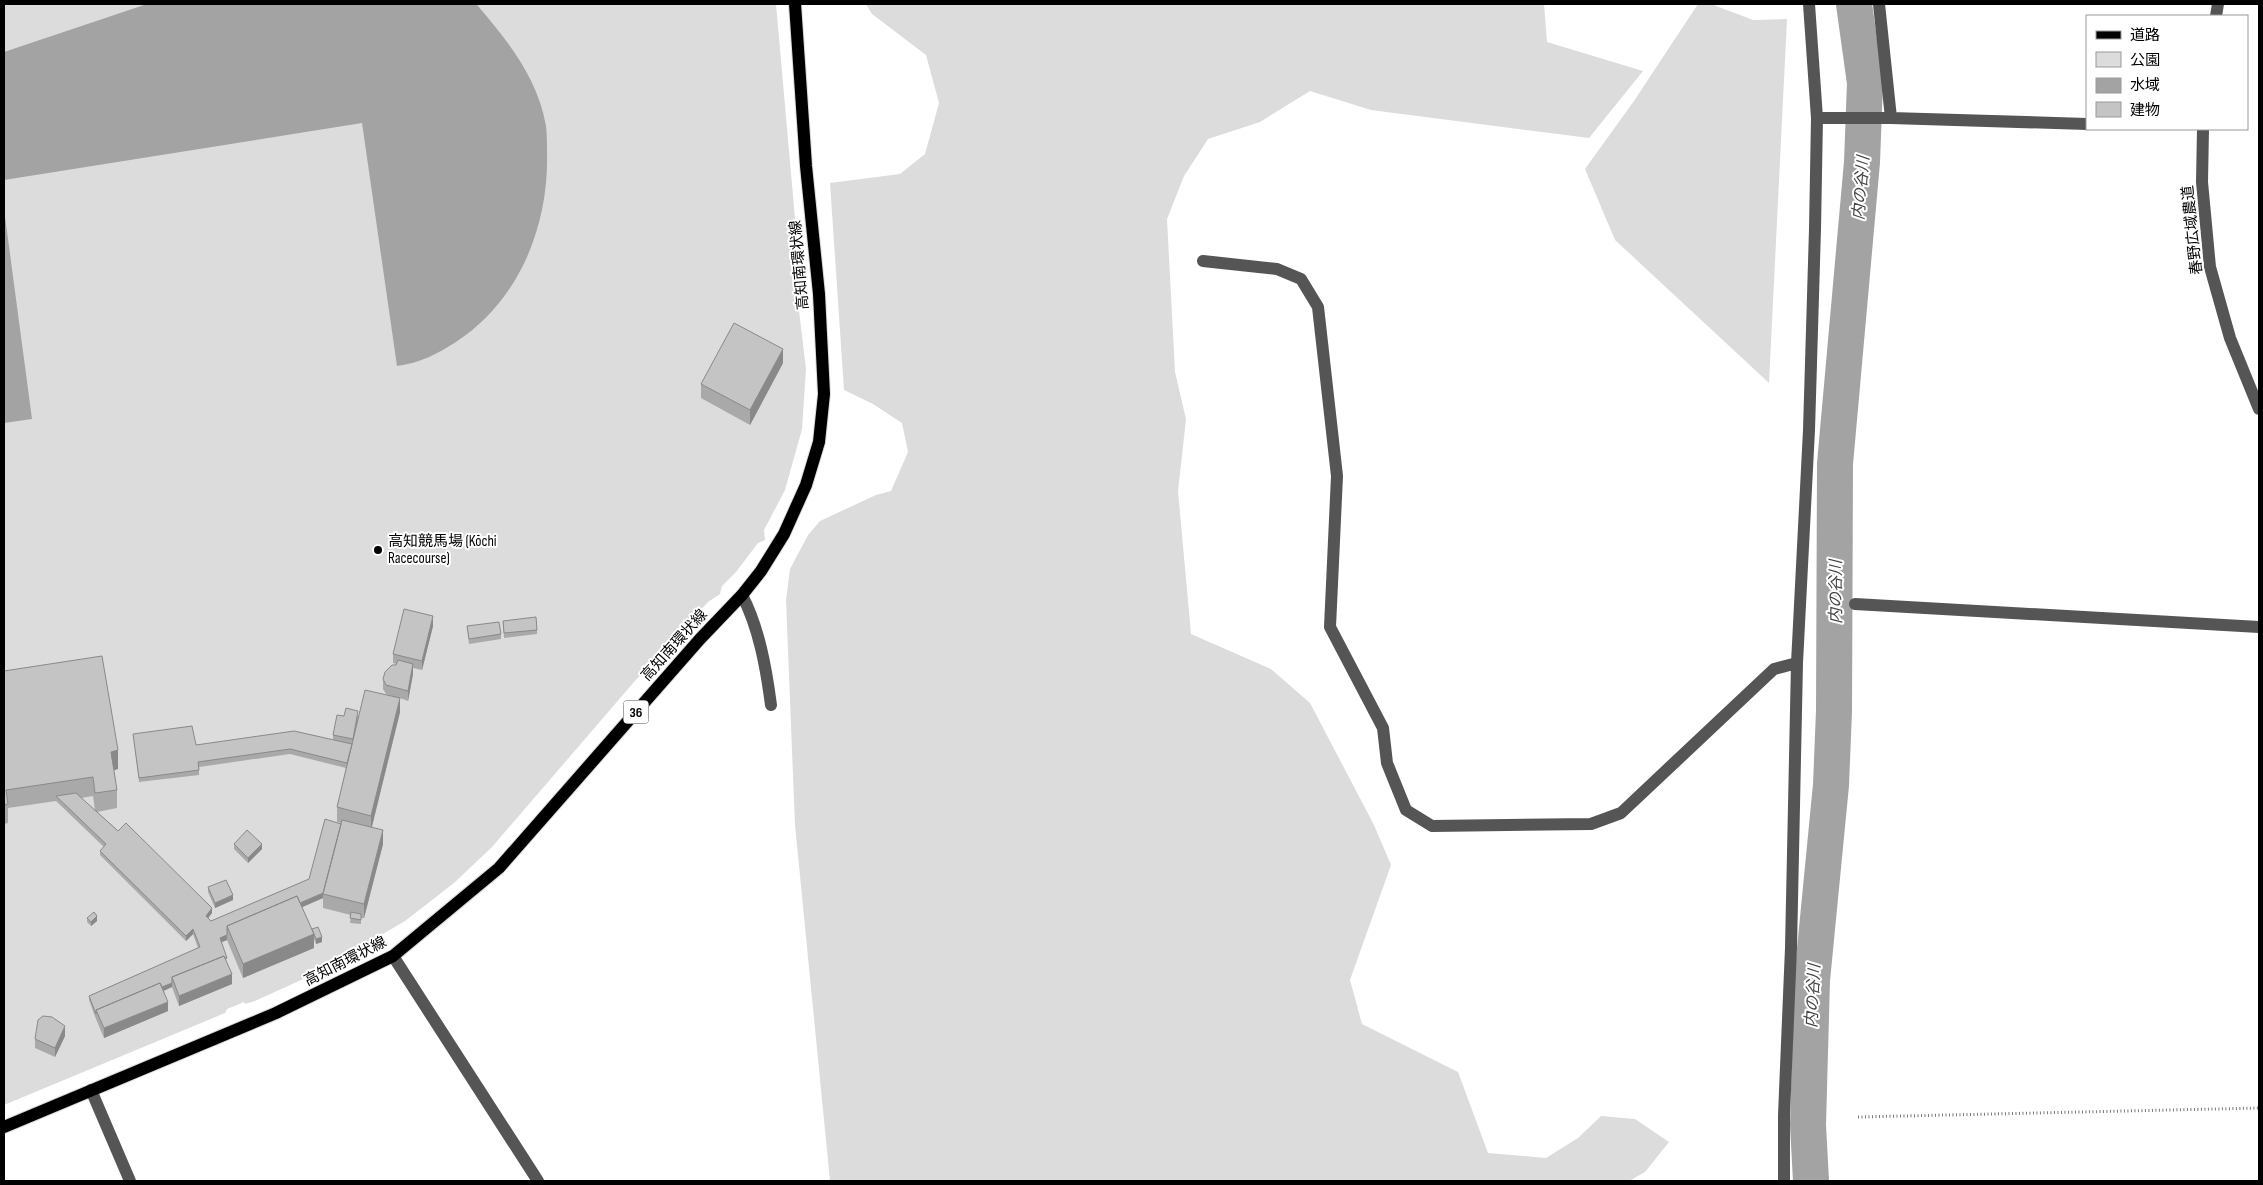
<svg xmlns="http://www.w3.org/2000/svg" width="2263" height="1185" viewBox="0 0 2263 1185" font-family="'Sofia Sans Condensed','Noto Sans JP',sans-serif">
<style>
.green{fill:#dcdcdc}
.water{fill:#a3a3a3}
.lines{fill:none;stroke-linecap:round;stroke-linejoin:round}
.river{stroke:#a3a3a3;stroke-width:36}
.major-casing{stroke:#dbdbdb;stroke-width:14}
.path{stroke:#777;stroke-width:3;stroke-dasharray:1 2.5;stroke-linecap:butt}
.minor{stroke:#555;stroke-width:12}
.major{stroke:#000;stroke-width:12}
.wall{fill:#a9a9a9;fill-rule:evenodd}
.shaded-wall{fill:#898989}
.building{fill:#c4c4c4;stroke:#898989}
.poi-dot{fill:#000;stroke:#fff;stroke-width:2}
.labels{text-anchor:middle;stroke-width:4;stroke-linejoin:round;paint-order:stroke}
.shield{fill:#fff;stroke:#4c4c4c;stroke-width:1}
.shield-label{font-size:14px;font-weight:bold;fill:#000}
.street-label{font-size:15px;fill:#000;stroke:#fff}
.poi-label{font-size:15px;fill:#000;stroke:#fff;text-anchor:start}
.water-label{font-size:16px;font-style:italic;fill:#444;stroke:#fff}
</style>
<rect width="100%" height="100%" fill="#fff"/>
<path class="green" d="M4,4H776L800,275L801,292L797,294L806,369L802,429L785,490L764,530L765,540L758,543L736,572L722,586L720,594L708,602L634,682L492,847L454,883L405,921L383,934L379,940L323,970L255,1001L245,1004L244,1002L227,1009L225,1013L4,1105Z
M866,4H1544L1547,42L1643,71L1589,138L1371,110L1310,91L1260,122L1208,139L1184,176L1167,219L1175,372L1186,419L1178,491L1191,634L1271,669L1310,703L1374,825L1391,865L1350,980L1362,1024L1458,1072L1488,1153L1546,1158L1578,1138L1601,1116L1635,1119L1669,1142L1645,1172L1629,1181H830L795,825L786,600L790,569L808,535L820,521L876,495L891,491L908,452L902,423L873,404L844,390L830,183L900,174L925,154L939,103L926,55L872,14Z
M1698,4H1711L1753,20L1787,19L1769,383L1615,240L1585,169L1634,101Z"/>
<path class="water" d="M147,4H476L478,6C508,41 538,79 546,126C547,135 547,144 547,153C549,226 519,301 456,342C437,354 420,363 397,366L362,123L4,180V52Z
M4,209L32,419L4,423Z"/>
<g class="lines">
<path class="river" d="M1811,1181L1808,1125L1812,980L1831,785L1834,711L1835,464L1862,162L1865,83L1854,4"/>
<defs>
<path id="major" d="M4,1127L276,1013L393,956L499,868L700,639L742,595L761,571L784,534L806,485L819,442L824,394L819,294L806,166L795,4"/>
</defs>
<use href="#major" class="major-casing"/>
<path class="path" d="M1858,1117L2259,1108"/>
<path class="minor" d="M1879,4L1891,118
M2216,16L2218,4
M1817,118H1891L2087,124
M2203,129L2202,182L2210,267L2230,338L2259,409
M1203,261L1277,269L1301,279L1318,307L1337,476L1330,627L1383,728L1387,763L1406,810L1432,826L1591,824L1621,813L1774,669L1797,663
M742,595C759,628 766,667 771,705
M1855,604L2259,627
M393,956L538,1181
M91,1090L130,1181
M1784,1181V1115L1791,948L1797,663L1809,430L1815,229L1817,118L1809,4"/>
<use href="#major" class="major"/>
</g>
<path class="wall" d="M783,363L750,425L701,398V384Z
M503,621L537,630V634L504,638Z
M433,626L422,670L413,668V674L408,701L400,698V712L372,827L383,844L364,918H361V924L350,923L351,915L323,908V898L302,907L312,930L322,942L316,944L314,939V948L243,978L227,940L221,942L232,984L179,1006L172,987L164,991L168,1011L104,1038L96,1019L89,1000V996L198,948L193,934L186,941L100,855V851L104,847L56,801L8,808V823L4,824V671L118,769L114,770L117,790V808L97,812L212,913L208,918L211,921L309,879L341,823L337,822V807L346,768L290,754L199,767V775L139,782L133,734L196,745L333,740V735L344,716H358L393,697L386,694L383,689V679L396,664L393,663V654ZM93,796L95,810L81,798Z
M467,626L501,634V639L469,644Z
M234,844L262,849L248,863L234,849Z
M208,887L233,900L215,908L208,892Z
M87,918L97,921L91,926L87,922Z
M65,1036L55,1057L35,1048V1039Z"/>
<path class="shaded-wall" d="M783,349V363L750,425V410Z
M433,616V626L422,670V661Z
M413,664V674L408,701V691Z
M400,698V712L371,830V816Z
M118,750V769L111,771V752Z
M383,830V844L364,918V904Z
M262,844V849L248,863V858Z
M326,892L323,894V898L232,938L230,934Z
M233,895V900L215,908V903Z
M212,908V913L206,921V916Z
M97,916V921L91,926V922Z
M193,929V934L186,941V936Z
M314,934V948L243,978V964Z
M227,935V940L220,943V938Z
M322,937V942L316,944V939Z
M232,974V984L179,1006V996Z
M172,983V987L99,1018L98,1014Z
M168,1002V1011L104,1038V1028Z
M65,1026V1036L55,1057V1048Z"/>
<path class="building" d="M734,323L783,349L750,410L701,384Z
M404,609L433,616L422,661L393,654Z
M536,617L537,630L504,633L503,621Z
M499,622L501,634L469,639L467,626Z
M102,656L118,750L111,752L117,790L95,793L93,777L6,790L8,804L4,805V671Z
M398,660L413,664L408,691L386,685L383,679L385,672L392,665H396Z
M365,690L400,698L371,816L337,807Z
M346,708L358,711L353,739L333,735L337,715L344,716Z
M192,726L196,745L294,731L352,744L347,763L290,749L198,762L199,770L139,778L133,734Z
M76,793L118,831L126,823L212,908L206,916L211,921L309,879L325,819L341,824L323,893L300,903L297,896L227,926V935L220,938L227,958L226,959L224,956L172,977V983L162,987L160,983L96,1010V1014L89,996L200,947L193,929L186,936L100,851L106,844L56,796Z
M342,820L383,830L364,904L323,894Z
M247,830L262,844L248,858L234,844Z
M226,880L233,895L215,903L208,887Z
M297,896L314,934L243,964L227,926Z
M94,912L97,916L91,922L87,918Z
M351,912L361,914V920L350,918Z
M318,927L322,937L316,939L312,929Z
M224,956L232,974L179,996L172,977Z
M160,983L168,1002L104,1028L96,1010Z
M43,1016L52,1017L65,1026L55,1048L35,1039L38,1020Z"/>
<circle class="poi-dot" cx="378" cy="550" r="5"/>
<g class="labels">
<rect class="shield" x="623.5" y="700.5" width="25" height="23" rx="4"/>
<g class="shield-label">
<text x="636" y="717">36</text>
</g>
<g class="street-label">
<text transform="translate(2192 230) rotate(-96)" y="5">春野広域農道</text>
<text transform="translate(799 265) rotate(-95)" y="5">高知南環状線</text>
<text transform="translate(674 645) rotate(-48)" y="5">高知南環状線</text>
<text transform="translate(345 961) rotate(-27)" y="5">高知南環状線</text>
</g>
<g class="poi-label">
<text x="388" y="546">高知競馬場 (Kōchi<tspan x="388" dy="17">Racecourse)</tspan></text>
</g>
<g class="water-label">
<text transform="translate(1860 188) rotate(-85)" y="6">内の谷川</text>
<text transform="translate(1835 592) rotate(-90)" y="6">内の谷川</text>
<text transform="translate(1812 996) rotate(-87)" y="6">内の谷川</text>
</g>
</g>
<rect width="2263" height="1185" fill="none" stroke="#000000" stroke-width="10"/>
<rect x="2086" y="15" width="162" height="115" fill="#ffffff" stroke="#999999"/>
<rect x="2096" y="31" width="25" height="8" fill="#000000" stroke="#999999"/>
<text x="2130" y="40" font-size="15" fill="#000000">道路</text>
<rect x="2096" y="52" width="25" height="15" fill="#dcdcdc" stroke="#999999"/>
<text x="2130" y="65" font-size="15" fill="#000000">公園</text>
<rect x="2096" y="78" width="25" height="15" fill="#a3a3a3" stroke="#999999"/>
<text x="2130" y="90" font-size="15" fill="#000000">水域</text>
<rect x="2096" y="102" width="25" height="15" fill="#c4c4c4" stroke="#999999"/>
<text x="2130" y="115" font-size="15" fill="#000000">建物</text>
</svg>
